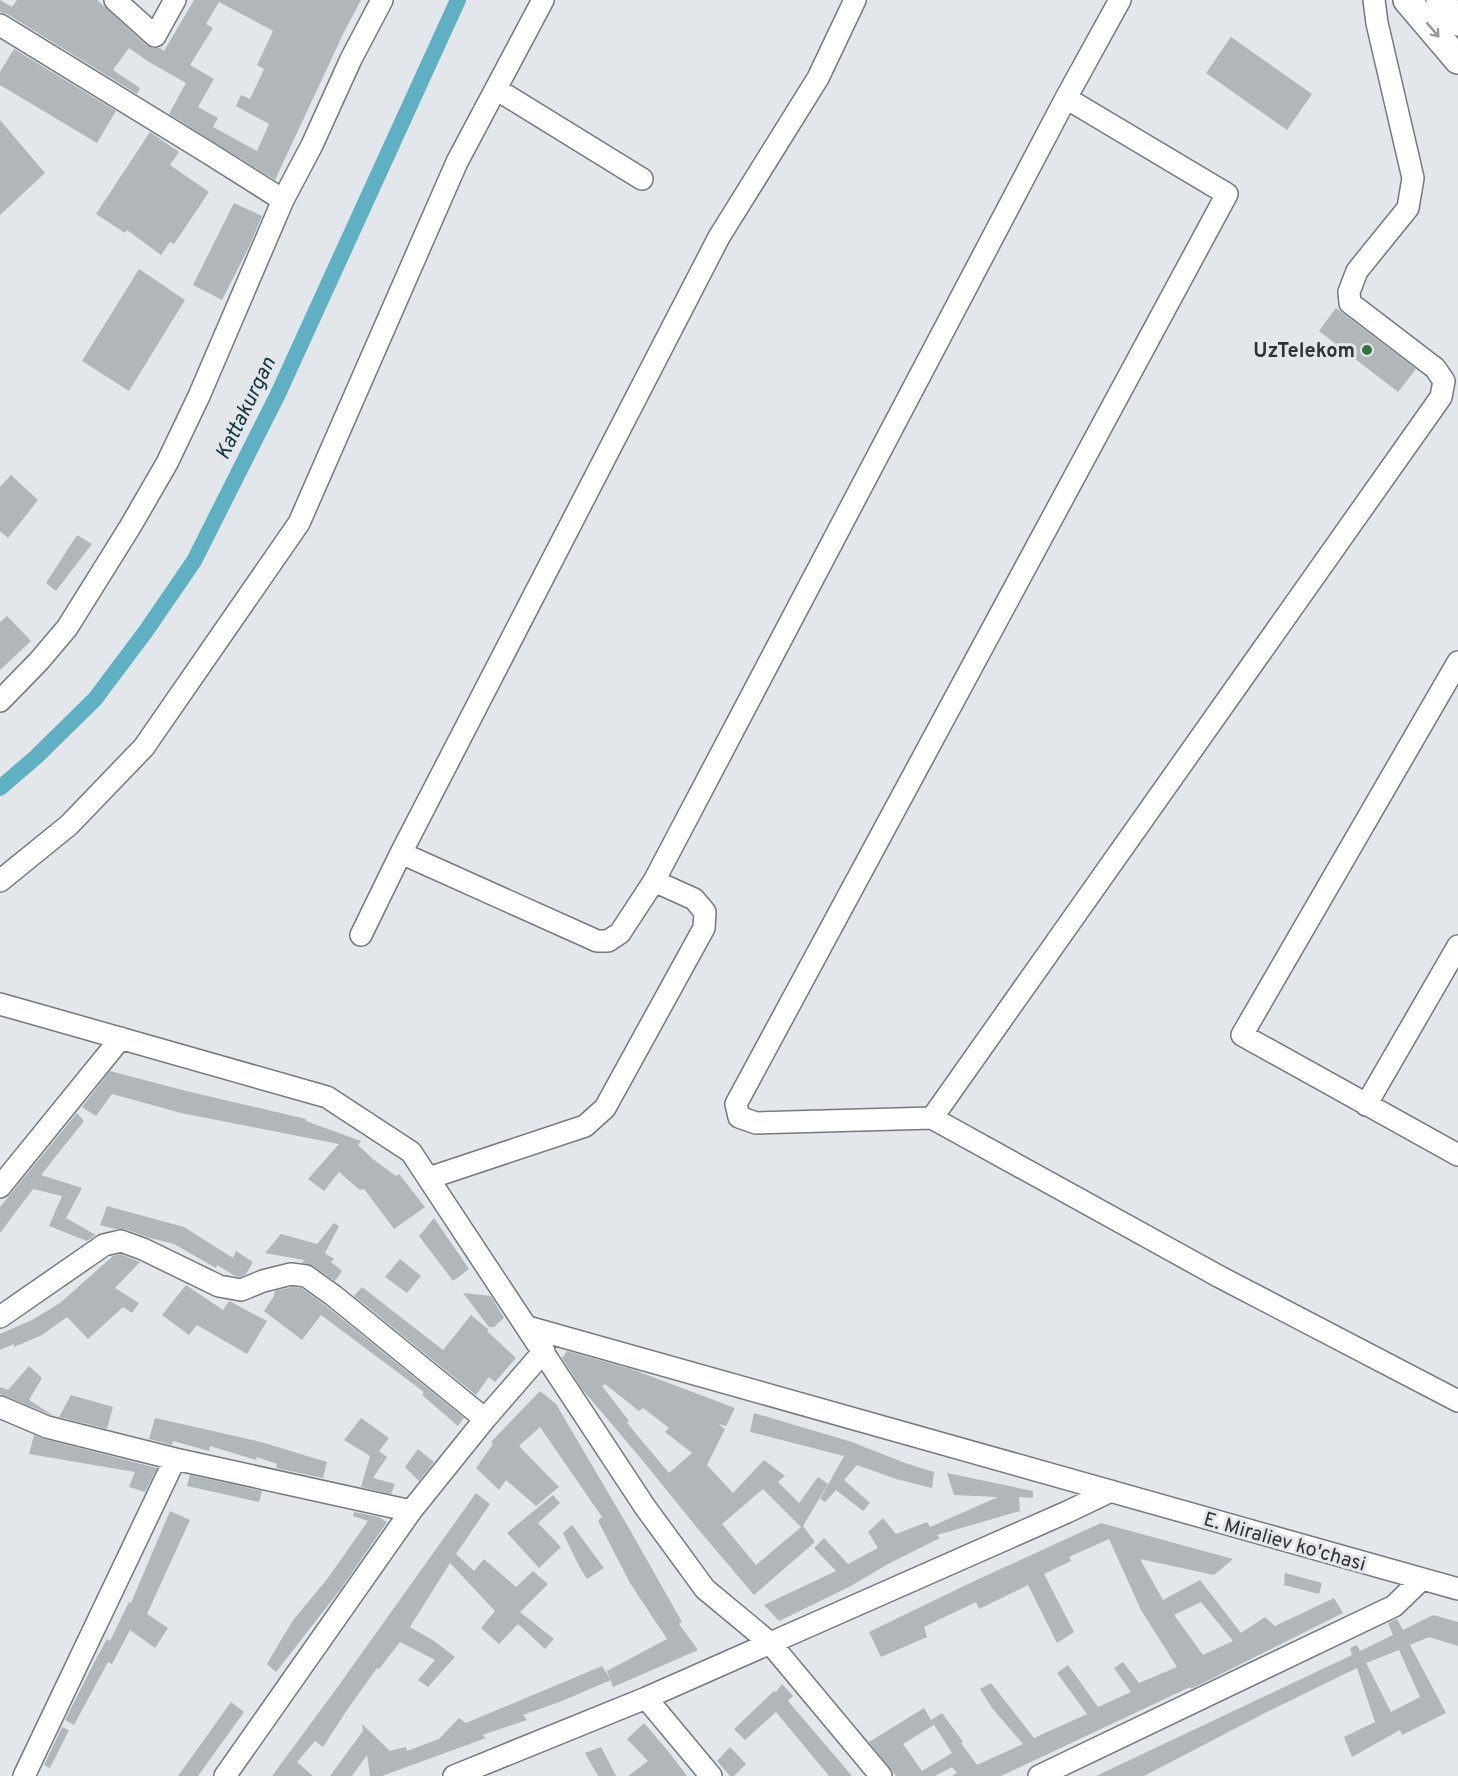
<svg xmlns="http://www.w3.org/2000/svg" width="1458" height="1776" viewBox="0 0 1458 1776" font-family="Overpass,sans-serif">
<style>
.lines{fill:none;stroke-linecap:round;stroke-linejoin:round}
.canal{stroke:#60b0c3;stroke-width:16}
.building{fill:#b0b6b9;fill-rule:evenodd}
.minor-casing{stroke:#75787d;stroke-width:24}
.major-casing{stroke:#75787d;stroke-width:30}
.minor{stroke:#fff;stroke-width:21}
.major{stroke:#fff;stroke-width:27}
.oneway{stroke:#98989a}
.poi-dot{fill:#2f733d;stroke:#e3e7ec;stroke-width:2}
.labels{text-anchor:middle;stroke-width:6;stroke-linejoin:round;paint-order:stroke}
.poi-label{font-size:20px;font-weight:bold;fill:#313234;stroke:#e3e7ec;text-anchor:end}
.street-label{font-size:20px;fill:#313234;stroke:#e3e7ec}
.water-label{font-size:21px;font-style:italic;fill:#0f363e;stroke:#e3e7ec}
</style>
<rect width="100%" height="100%" fill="#e3e7ec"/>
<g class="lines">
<path class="canal" d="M0,788L36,757L95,699L146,631L194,561L278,394L458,0"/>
</g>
<path class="building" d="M0,0L12,7L17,0H97L146,45L153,48H160L164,51L194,0H361L344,32L275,180L169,114L186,83L149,62L129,48L113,70L140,88L137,94L7,14L0,12ZM219,2L273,31L257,65L264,69L250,99L241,95L236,106L269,124L257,151L213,127L218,118L198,107L214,79L190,65L213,28L206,24Z
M1231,37L1312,94L1287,130L1206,73Z
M14,49L116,111L97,143L0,85V72Z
M0,120L45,173L0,215Z
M150,132L179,152L170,165L209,192L174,244L170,242L161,255L127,230L125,233L96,214Z
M234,203L262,216L248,249L222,300L193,285Z
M139,269L185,300L129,391L82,361Z
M1336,308L1416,369L1398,392L1319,331Z
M11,475L38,500L8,538L0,531V487Z
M77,535L92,544L56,591L46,583Z
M7,616L31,641L0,670V622Z
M110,1071L186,1091L306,1119V1121L361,1141L358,1145L374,1160L396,1176L399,1174L425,1207L394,1229L364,1189L360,1190L339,1172L324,1191L308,1179L339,1144L181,1113L112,1094L96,1116L82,1107Z
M77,1113L84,1121L41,1175L82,1188L66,1218L96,1235L87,1241L49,1226L62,1196L33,1189L0,1233V1207Z
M107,1206L184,1227L233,1258L236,1251L253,1262L246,1274L240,1277L235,1276L217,1265L216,1268L174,1244L150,1238L125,1229H115L100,1225Z
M434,1218L469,1269L453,1281L419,1236Z
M334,1223L339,1226L325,1253L334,1259L331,1262L342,1271L335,1281L313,1266L302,1263L304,1260L265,1253L281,1234L317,1244Z
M120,1254L140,1262L115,1288L139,1303L132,1313L123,1307L88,1339L67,1317L42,1335L14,1347V1344L0,1350V1334L32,1320L60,1303L113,1256Z
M400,1259L421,1276L407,1293L385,1277Z
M186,1285L223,1310L229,1301L267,1321L247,1354L197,1325L189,1335L162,1315Z
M292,1287L301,1288L326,1306L464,1418L458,1426L422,1395L424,1392L321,1315L302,1340L264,1311L274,1296L275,1291Z
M362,1287L443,1350L471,1315L489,1330L487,1331L516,1358L495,1382L489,1377L476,1395L354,1296Z
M463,1293L491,1296L504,1318L494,1327H489Z
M567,1351L634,1370L735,1408L726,1426L718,1424L725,1429L707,1465L733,1493L764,1460L785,1476L778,1482L799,1503L818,1477L828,1484L803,1526L815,1542L754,1595L698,1529L643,1461L582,1389L562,1358ZM605,1384L639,1411L643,1408L669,1428L665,1432L692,1453L669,1473L627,1423L629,1421L602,1386ZM763,1489L801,1527L756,1565L722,1524Z
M29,1366L42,1378L29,1400L54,1416L0,1394V1387L8,1390Z
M540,1391L556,1404L630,1530L682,1622L679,1624L698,1650L613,1687L607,1671L667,1639L630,1583L598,1521L602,1517L540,1427L519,1446L559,1487L536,1506L506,1480L499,1490L476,1468L493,1444L491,1442Z
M71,1395L113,1407L107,1429L59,1417Z
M754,1413L852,1442L905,1463L934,1472L932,1488L896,1479L857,1465L844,1480L870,1503L863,1511L836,1490L825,1502L820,1499L844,1456L750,1432Z
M155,1418L261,1442L327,1462L323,1478L276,1468L277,1464L257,1457L256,1460L210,1446L209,1451L173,1441L172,1445L149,1439Z
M361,1418L389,1438L379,1451L387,1457L373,1478L395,1484L391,1494L361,1487L370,1456L344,1440Z
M34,1435L44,1439L157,1468L145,1492L129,1487L135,1472L29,1454Z
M418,1449L434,1462L419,1481L405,1467Z
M947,1473L1033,1491V1498L1019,1497L1020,1511L937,1535L940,1538L888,1564L851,1586L779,1621L764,1605L836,1571L814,1548L824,1538L848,1564L878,1548L868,1532L883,1518L896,1534L927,1522L930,1527L998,1497L954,1495Z
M190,1475L262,1491L259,1502L187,1486Z
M476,1493L490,1504L456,1554L474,1571L484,1559L516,1587L533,1571L548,1584L520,1612L554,1639L545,1649L518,1624L499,1644L481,1628L495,1611L450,1563L410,1627L434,1641L455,1657L428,1687L418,1680L435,1660L400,1642L379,1669L377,1668L347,1710L323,1747L315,1741L297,1762L313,1776H272L334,1692Z
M553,1495L560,1503L538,1523L561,1547L539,1568L507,1533Z
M170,1511L190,1520L147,1614L168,1628L155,1648L130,1630L112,1664L108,1662L74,1725L65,1720L97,1657L107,1639L110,1641L129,1602L131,1603Z
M354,1512L379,1517L387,1522L340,1590L276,1672L267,1664L281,1640L294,1619L328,1578L368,1521L353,1516Z
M1101,1523L1233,1559L1214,1575L1140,1559L1163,1600L1200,1580L1241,1633L1265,1617L1275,1626L1334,1598L1343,1613L1191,1689L1190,1687L1001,1776H952L957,1773L952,1767L935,1776H896L869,1742L924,1708L931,1720L942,1713L963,1742L961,1743L977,1765L1023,1744L992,1708L980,1689L991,1683L1034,1738L1087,1714L1057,1673L1068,1665L1098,1707L1131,1692L1114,1668L1123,1662L1139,1683L1177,1667L1141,1610L1109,1539L1069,1557L1071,1561L1044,1574L1074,1632L1057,1643L1028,1585L979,1609L976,1602L924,1627L927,1637L881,1657L869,1632L968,1584ZM1201,1602L1233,1641L1203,1655L1174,1615ZM931,1720L952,1753L922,1771L903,1744L934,1725Z
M572,1525L604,1568L587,1579L579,1566L563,1533Z
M1285,1573L1322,1583L1319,1594L1284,1585Z
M1433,1615L1458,1622V1646L1429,1637L1410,1645L1446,1713L1402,1735L1400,1730L1352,1757L1344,1737L1375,1722L1357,1668L1263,1714L1144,1776H1096L1352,1655L1350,1648L1357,1645L1360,1651L1393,1635L1388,1623L1397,1619L1403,1630ZM1399,1650L1420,1697L1391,1712L1366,1663Z
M602,1666L611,1680L562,1701L523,1715L527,1720L482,1735L486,1738L382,1776H370L367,1755L352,1776H330L363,1731L362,1724L390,1751L406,1747L407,1751L439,1739L459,1718L466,1723Z
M782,1684L793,1696L788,1701L852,1776H829L776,1712L745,1740L734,1729L774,1691L776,1692Z
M231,1702L244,1712L198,1776H178Z
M644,1723L668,1751L687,1776H628L648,1761L627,1739Z
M62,1727L69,1730L50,1768L44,1765Z
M601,1747L616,1776H598L585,1753Z
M730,1747L746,1764L734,1776H730L717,1761Z"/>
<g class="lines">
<defs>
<path id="minor" d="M115,0L155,36L175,0
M0,25L207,152L283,200
M496,89L642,179
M1066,98L1227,194L736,1104L739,1117L756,1123L932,1118L1220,1277L1458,1401
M1458,662L1242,1035L1458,1155
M0,701L39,661L67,628L130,527L167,463L199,396L283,200L312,145L351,59L382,0
M401,853L597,941H608L620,933L654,881L1066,98L1120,0
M0,881L69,825L144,747L299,523L457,162L543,0
M361,935L401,853L719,237L818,78L855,0
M0,1004L327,1097L411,1152L645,1507L705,1589L770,1643L881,1776
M1366,1105L1458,946
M932,1118L1441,397L1444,381L1435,368L1350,303L1349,292L1357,271L1408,208L1413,178L1377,23L1374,0
M429,1178L585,1126L605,1108L704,928L705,912L694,899L654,881
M0,1187L121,1038
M0,1317L104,1245L121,1241L143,1249L219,1286L241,1290L263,1281L291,1274L306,1276L334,1296L485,1419
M528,1327L1458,1589
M0,1407L47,1427L175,1459L411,1511
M646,1698L711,1776
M24,1776L175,1459
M225,1776L411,1511L485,1419L544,1351
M454,1776L646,1698L1067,1512L1111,1491
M1039,1776L1394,1606L1421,1580"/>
<path id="major" d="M1407,0L1458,60
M1440,0L1458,22"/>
</defs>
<use href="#minor" class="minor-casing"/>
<use href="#major" class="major-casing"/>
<use href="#minor" class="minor"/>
<use href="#major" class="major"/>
</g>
<defs><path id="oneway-shaft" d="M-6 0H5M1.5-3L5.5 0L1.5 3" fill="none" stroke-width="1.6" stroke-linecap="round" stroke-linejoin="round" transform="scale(1.5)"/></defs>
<use class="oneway" href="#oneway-shaft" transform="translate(1433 30) rotate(50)"/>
<circle class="poi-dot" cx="1367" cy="350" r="6"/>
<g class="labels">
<g class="poi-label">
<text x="1355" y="357">UzTelekom</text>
</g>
<g class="street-label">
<text transform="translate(1285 1541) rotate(16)" y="7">E. Miraliev ko'chasi</text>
</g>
<g class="water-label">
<text transform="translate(245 408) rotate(-64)" y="7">Kattakurgan</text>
</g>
</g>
</svg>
